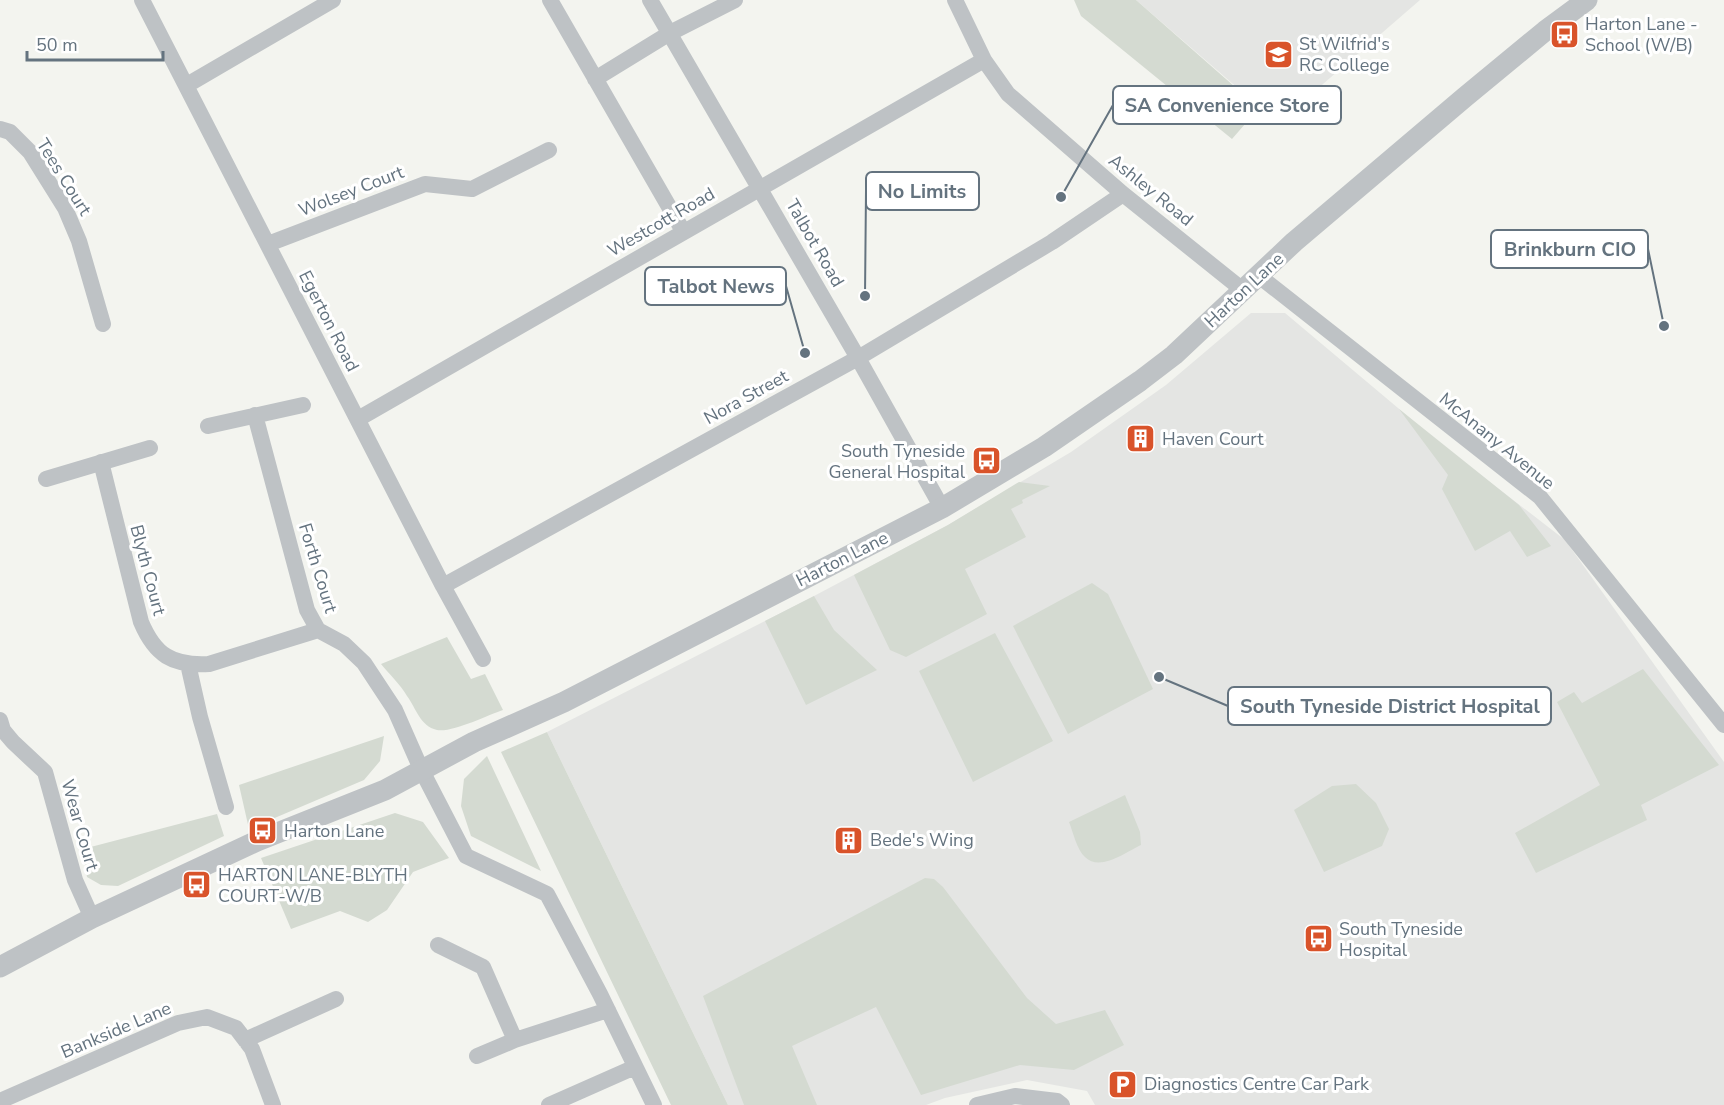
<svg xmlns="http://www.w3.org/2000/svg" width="1724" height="1105" viewBox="0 0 1724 1105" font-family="'Nunito Sans',sans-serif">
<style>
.built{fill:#e4e5e3}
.green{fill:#d4dad1}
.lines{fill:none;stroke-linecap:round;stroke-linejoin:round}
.minor{stroke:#bec2c5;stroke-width:16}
.tertiary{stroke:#bec2c5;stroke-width:21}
.labels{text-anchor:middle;stroke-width:6;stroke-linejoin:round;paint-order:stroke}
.poi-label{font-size:18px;fill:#64737f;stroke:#fff;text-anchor:start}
.street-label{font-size:18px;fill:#64737f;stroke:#fff}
.leader{fill:none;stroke:#64737f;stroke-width:2}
.callout-dot{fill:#64737f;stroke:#fff;stroke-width:2}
.callout{fill:#fff;stroke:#64737f;stroke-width:2}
.callout-label{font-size:20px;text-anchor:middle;font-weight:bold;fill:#64737f}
</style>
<rect width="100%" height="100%" fill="#f3f4ef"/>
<path class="built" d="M1136,0H1420L1278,123Z
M1251,313H1285L1442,445L1565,540L1724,762V1105H1095L1087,1091L1027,1080L945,1098L926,1105H728L547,732L814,596L948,525L1071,452L1166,385Z"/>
<path class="green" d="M1074,0H1136L1259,108L1232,139L1081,16Z
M1399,409L1519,505L1551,546L1527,557L1510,531L1475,551L1442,489L1448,475Z
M1019,482L1050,486L1022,500L1023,503L1011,509L1026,537L965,569L987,614L906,657L890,650L854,575L948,525Z
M1092,583L1108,594L1153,689L1068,734L1013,626Z
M814,596L834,630L877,670L806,705L765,621Z
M995,633L1053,741L973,782L919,671Z
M447,637L471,679L485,674L503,710C488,715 452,733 437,730C420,726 416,708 407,696C400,684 389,674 381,664Z
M1643,669L1719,765L1641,805L1647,820L1536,873L1515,833L1600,785L1557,702L1574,692L1582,703Z
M547,732L728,1105H671L501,752Z
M384,736L380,761L364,780L249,829L239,785Z
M487,756L541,871L471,836L461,806L464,779Z
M1356,784L1376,803L1389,829L1382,846L1324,872L1294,810L1332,786Z
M1125,795L1140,832L1141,845C1126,852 1100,872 1085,857C1077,850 1073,832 1069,822Z
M395,813L423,822L449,858L413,872L387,910L368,922L340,911L291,929L261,858Z
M217,814L224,836L118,886L101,885L87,877L83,849Z
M925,878L934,879L943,887L1027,998L1056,1024L1105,1010L1124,1045L1074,1070L1020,1065L921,1095L876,1007L792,1046L817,1105H744L703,996Z"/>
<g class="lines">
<path class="minor" d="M142,0L443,586L483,659
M550,0L683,231
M650,0L858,358L942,508
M955,0L984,60L1008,94L1123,194L1244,291
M595,79L670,33L735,0
M187,85L333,0
M0,129L10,132L30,152L65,208L79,241L103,324
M268,244L425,184L472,189L549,150
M1259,276L1540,497L1724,725
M255,415L307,610L318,630L344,644L364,663L395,710L421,769L466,856L547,894L600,994L654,1105
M358,419L984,60
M208,426L303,405
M101,462L141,622C155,655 172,666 209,664L318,630
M46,479L150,448
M443,586L858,358L1052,242L1123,194
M188,664L200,717L226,807
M0,720L3,730L13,742L45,772L75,880L92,918
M438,945L483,967L515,1040
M245,1040L336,999
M477,1056L515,1040L608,1010
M0,1101L178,1023L207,1017L236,1028L252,1049L273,1105
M549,1105L635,1067
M977,1105L1015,1096L1057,1101L1062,1105"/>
<path class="tertiary" d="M0,967L92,918L257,841L385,790L474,742L564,702L942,508L1044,447L1140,381L1174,355L1294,242L1465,97L1545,31L1587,0"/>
</g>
<defs>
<symbol id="bus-square" viewBox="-11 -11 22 22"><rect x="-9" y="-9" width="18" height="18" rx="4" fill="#d9532a" stroke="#fff"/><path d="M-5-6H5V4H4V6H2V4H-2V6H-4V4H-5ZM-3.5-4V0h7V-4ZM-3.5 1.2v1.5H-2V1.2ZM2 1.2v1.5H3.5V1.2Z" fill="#fff"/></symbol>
<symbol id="school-square" viewBox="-11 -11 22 22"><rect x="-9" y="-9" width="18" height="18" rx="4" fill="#d9532a" stroke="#fff"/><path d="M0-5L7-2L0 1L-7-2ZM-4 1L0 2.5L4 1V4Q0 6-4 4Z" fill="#fff"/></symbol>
<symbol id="building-square" viewBox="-11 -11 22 22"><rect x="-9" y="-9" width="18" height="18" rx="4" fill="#d9532a" stroke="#fff"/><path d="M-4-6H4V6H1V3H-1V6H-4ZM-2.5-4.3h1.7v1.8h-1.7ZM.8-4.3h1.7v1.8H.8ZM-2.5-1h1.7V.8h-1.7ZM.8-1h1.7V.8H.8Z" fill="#fff"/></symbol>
<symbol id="parking-square" viewBox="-11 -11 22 22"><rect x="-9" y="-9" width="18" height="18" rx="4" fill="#d9532a" stroke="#fff"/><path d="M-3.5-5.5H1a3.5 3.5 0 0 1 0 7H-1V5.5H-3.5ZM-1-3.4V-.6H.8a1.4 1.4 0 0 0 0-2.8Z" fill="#fff"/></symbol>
</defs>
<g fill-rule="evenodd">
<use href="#bus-square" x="1548" y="18" width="33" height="33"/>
<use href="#school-square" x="1262" y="38" width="33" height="33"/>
<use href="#building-square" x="1124" y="422" width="33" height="33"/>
<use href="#bus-square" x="970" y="444" width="33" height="33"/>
<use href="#bus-square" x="246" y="814" width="33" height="33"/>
<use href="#building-square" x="832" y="824" width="33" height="33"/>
<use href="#bus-square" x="180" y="868" width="33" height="33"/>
<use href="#bus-square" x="1302" y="922" width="33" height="33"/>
<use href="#parking-square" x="1106" y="1068" width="33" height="33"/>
</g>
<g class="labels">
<g class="poi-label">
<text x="1585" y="30">Harton Lane -<tspan x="1585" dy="21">School (W/B)</tspan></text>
<text x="1299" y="50">St Wilfrid's<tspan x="1299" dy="21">RC College</tspan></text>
<text x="1162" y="445">Haven Court</text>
<text x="965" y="457" text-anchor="end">South Tyneside<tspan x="965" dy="21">General Hospital</tspan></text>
<text x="284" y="837">Harton Lane</text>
<text x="870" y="846">Bede's Wing</text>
<text x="218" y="881">HARTON LANE-BLYTH<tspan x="218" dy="21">COURT-W/B</tspan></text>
<text x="1339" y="935">South Tyneside<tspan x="1339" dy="21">Hospital</tspan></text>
<text x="1144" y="1090">Diagnostics Centre Car Park</text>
</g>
<g class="street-label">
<text transform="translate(64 177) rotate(58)" y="6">Tees Court</text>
<text transform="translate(1151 190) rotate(39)" y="6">Ashley Road</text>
<text transform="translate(351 191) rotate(-21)" y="6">Wolsey Court</text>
<text transform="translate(661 222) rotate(-30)" y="6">Westcott Road</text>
<text transform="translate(815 243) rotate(60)" y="6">Talbot Road</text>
<text transform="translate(1244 290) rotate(-43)" y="6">Harton Lane</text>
<text transform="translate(329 321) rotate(63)" y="6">Egerton Road</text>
<text transform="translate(746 397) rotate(-29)" y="6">Nora Street</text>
<text transform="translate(1497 441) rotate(39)" y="6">McAnany Avenue</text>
<text transform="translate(842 559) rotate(-27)" y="6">Harton Lane</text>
<text transform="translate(318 568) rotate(73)" y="6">Forth Court</text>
<text transform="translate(148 570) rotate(75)" y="6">Blyth Court</text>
<text transform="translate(80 825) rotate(74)" y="6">Wear Court</text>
<text transform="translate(116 1030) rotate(-23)" y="6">Bankside Lane</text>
</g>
</g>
<path class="leader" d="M1061 197L1113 105M865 296L866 191M1664 326L1648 249M805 353L786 286M1159 677L1228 706"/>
<g class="callout-dot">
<circle cx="1061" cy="197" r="6"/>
<circle cx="865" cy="296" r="6"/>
<circle cx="1664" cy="326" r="6"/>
<circle cx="805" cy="353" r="6"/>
<circle cx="1159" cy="677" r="6"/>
</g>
<g class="callout">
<rect x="1113" y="86" width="228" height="38" rx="6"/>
<rect x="866" y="172" width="113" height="38" rx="6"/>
<rect x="1491" y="230" width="157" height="38" rx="6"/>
<rect x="645" y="267" width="141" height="38" rx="6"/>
<rect x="1228" y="687" width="323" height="38" rx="6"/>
</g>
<g class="callout-label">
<text x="1227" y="112">SA Convenience Store</text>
<text x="922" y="198">No Limits</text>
<text x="1570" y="256">Brinkburn CIO</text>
<text x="716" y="293">Talbot News</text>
<text x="1390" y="713">South Tyneside District Hospital</text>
</g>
<path d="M27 51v9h136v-9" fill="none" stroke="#64737f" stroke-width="3"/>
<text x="36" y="51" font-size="18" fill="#64737f" stroke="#ffffff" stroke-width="4.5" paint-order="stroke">50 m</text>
</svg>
